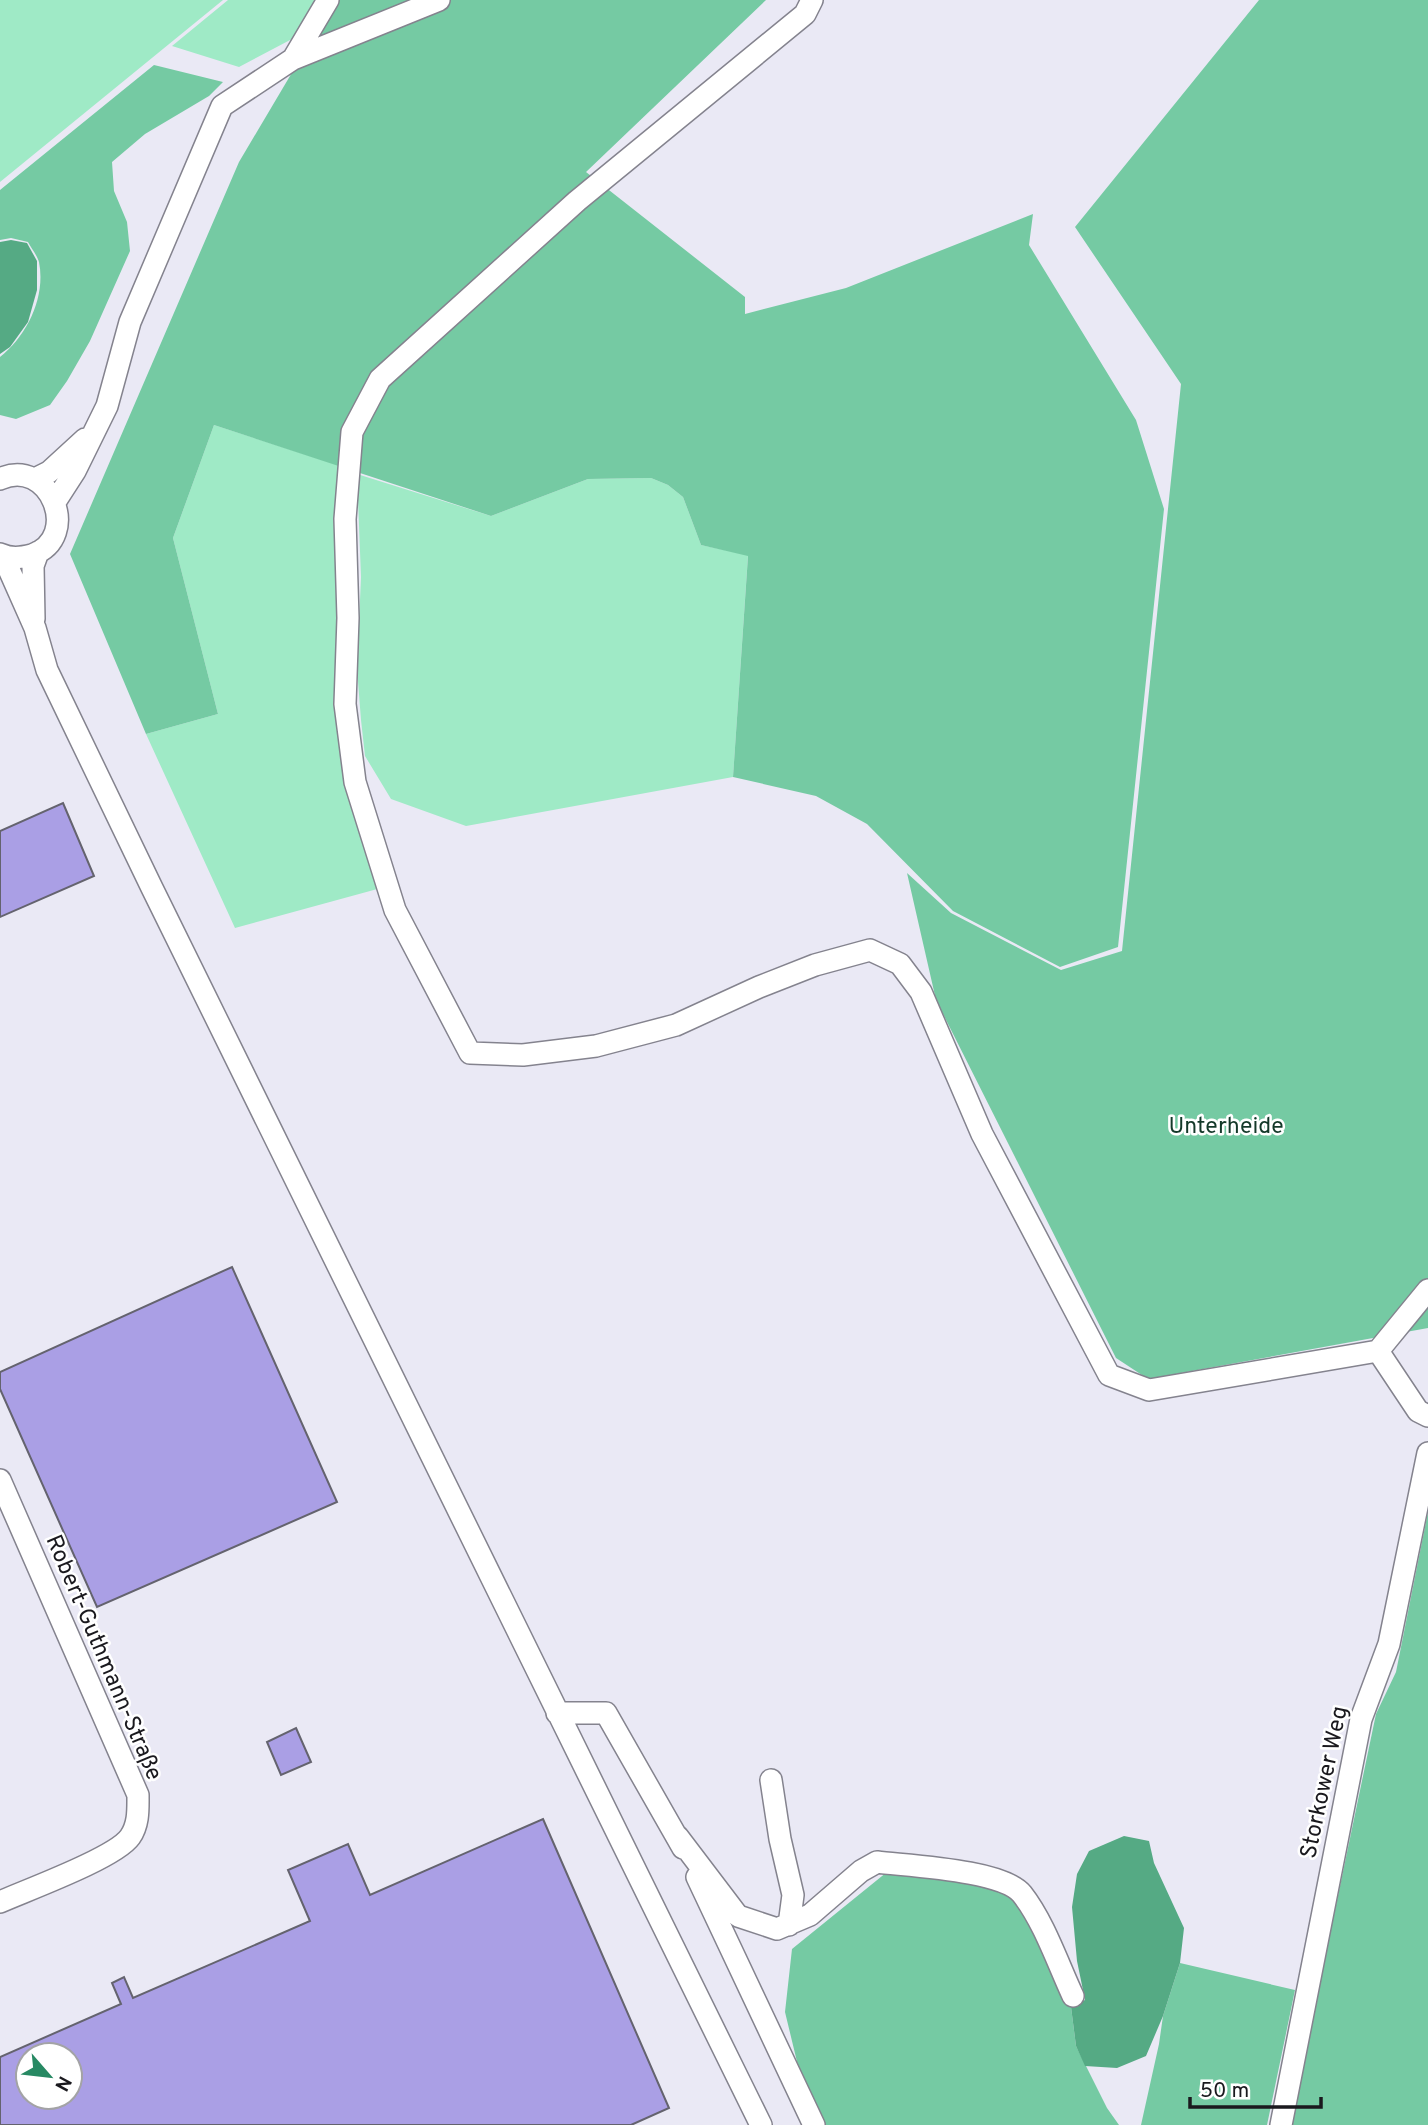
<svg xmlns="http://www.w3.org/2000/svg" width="1428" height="2125" viewBox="0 0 1428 2125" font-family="Overpass,sans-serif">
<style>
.green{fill:#9feac6}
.forest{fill:#75caa3}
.water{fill:#55aa84}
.building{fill:#aa9fe5;stroke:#64636e;stroke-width:2;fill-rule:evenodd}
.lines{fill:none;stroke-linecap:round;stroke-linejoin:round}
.minor-casing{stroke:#84838e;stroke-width:24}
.minor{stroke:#fff;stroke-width:21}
.labels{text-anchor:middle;stroke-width:5;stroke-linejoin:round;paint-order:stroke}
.park-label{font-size:23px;fill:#133929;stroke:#fff}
.street-label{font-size:23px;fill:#1a191e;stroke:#fff}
</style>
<rect width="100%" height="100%" fill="#eae9f5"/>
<path class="green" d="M0,0H223L0,182Z
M228,0H330L292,39L239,67L172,46Z
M214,425L341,466L334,531L342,594L335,681L344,754L381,888L235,928L146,734L218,714L173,538Z
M357,474L491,516L588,479L651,478L668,485L683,497L701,545L748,555L733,777L466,826L391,799L365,756L361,720L357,669L361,577Z"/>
<path class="forest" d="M335,0H766L586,172L745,297V314L846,288L1033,214L1029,245L1136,420L1164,509L1118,947L1060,967L953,911L867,824L816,796L733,777L748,556L701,545L683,497L668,485L651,478L588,479L491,516L214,425L173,538L218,714L146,734L70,554L239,162Z
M1259,0H1428V1328L1148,1379L1116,1358L936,1000L907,873L951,913L1061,970L1122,951L1181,384L1075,227Z
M154,65L223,82L209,96L145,134L112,162L114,191L127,222L130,251L90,341L67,381L50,405L16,419L0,415V357C27,336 46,297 39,262C37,255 31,248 28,242L11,238L0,240V190Z
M1428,1512V2125H1290L1376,1714L1396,1672Z
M887,1872L981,1884L1010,1894L1030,1925L1060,1991L1071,2007L1076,2046L1107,2108L1119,2125H825L799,2070L785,2012L792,1949Z
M1180,1963L1295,1990L1267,2125H1141L1159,2044L1163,2016Z"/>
<path class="water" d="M11,240L27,243L37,261V290L28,322L10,347L0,354V242Z
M1124,1836L1149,1841L1154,1863L1184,1928L1180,1963L1163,2016L1146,2056L1117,2068L1085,2066L1076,2046L1071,2007L1085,2000L1077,1961L1072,1907L1077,1874L1089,1851Z"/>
<path class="building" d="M63,803L94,876L0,917V831Z
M232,1267L337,1502L97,1607L0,1389V1372Z
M296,1728L311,1762L281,1775L267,1742Z
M543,1819L669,2108L631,2125H0V2057L121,2004L112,1983L124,1977L133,1998L310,1921L288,1870L348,1844L370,1895ZM28,2055H70V2097H28Z"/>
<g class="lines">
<defs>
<path id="minor" d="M812,0L805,14L577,201L380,379L352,432L345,519L348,618L345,704L355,782L395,910L470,1053L523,1055L596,1046L676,1025L759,987L815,965L870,950L900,964L921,992L982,1134L1109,1375L1149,1390L1378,1351
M293,59L328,0
M0,479C49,456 83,537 32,555C20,558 11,559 0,554
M35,479L49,472L85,439
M55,502L75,471L107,406L130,322L222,106L293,59L439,0
M3,556L35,628L47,670L152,888L761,2125
M34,619L33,566L38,552
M1428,1290L1378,1351L1418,1411L1428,1416
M0,1480L138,1795C138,1809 139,1824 130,1837C115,1858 27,1890 0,1902
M557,1713H606L683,1848
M771,1780L780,1839L793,1895L789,1925
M678,1837L738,1916L777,1929L810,1915L861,1871L877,1862C909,1866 1003,1870 1022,1894C1044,1922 1058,1964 1073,1996
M697,1877L814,2125
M1281,2125L1361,1719L1389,1644L1428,1453"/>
</defs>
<use href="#minor" class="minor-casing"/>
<use href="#minor" class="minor"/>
</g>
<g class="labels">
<g class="park-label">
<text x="1226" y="1133">Unterheide</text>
</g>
<g class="street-label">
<text transform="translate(105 1657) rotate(67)" y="8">Robert-Guthmann-Straße</text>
<text transform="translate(1323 1782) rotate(-78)" y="8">Storkower Weg</text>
</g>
</g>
<g transform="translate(49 2076) rotate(118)"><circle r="33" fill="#ffffff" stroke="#a3a3a5" stroke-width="2"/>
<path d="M0-5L12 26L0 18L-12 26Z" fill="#278963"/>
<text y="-10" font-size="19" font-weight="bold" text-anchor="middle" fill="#1a191e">N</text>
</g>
<path d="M1190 2097v10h131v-10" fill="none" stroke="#1a191e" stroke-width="3.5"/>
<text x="1200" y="2097" font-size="21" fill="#1a191e" stroke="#ffffff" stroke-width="5" paint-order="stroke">50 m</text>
</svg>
